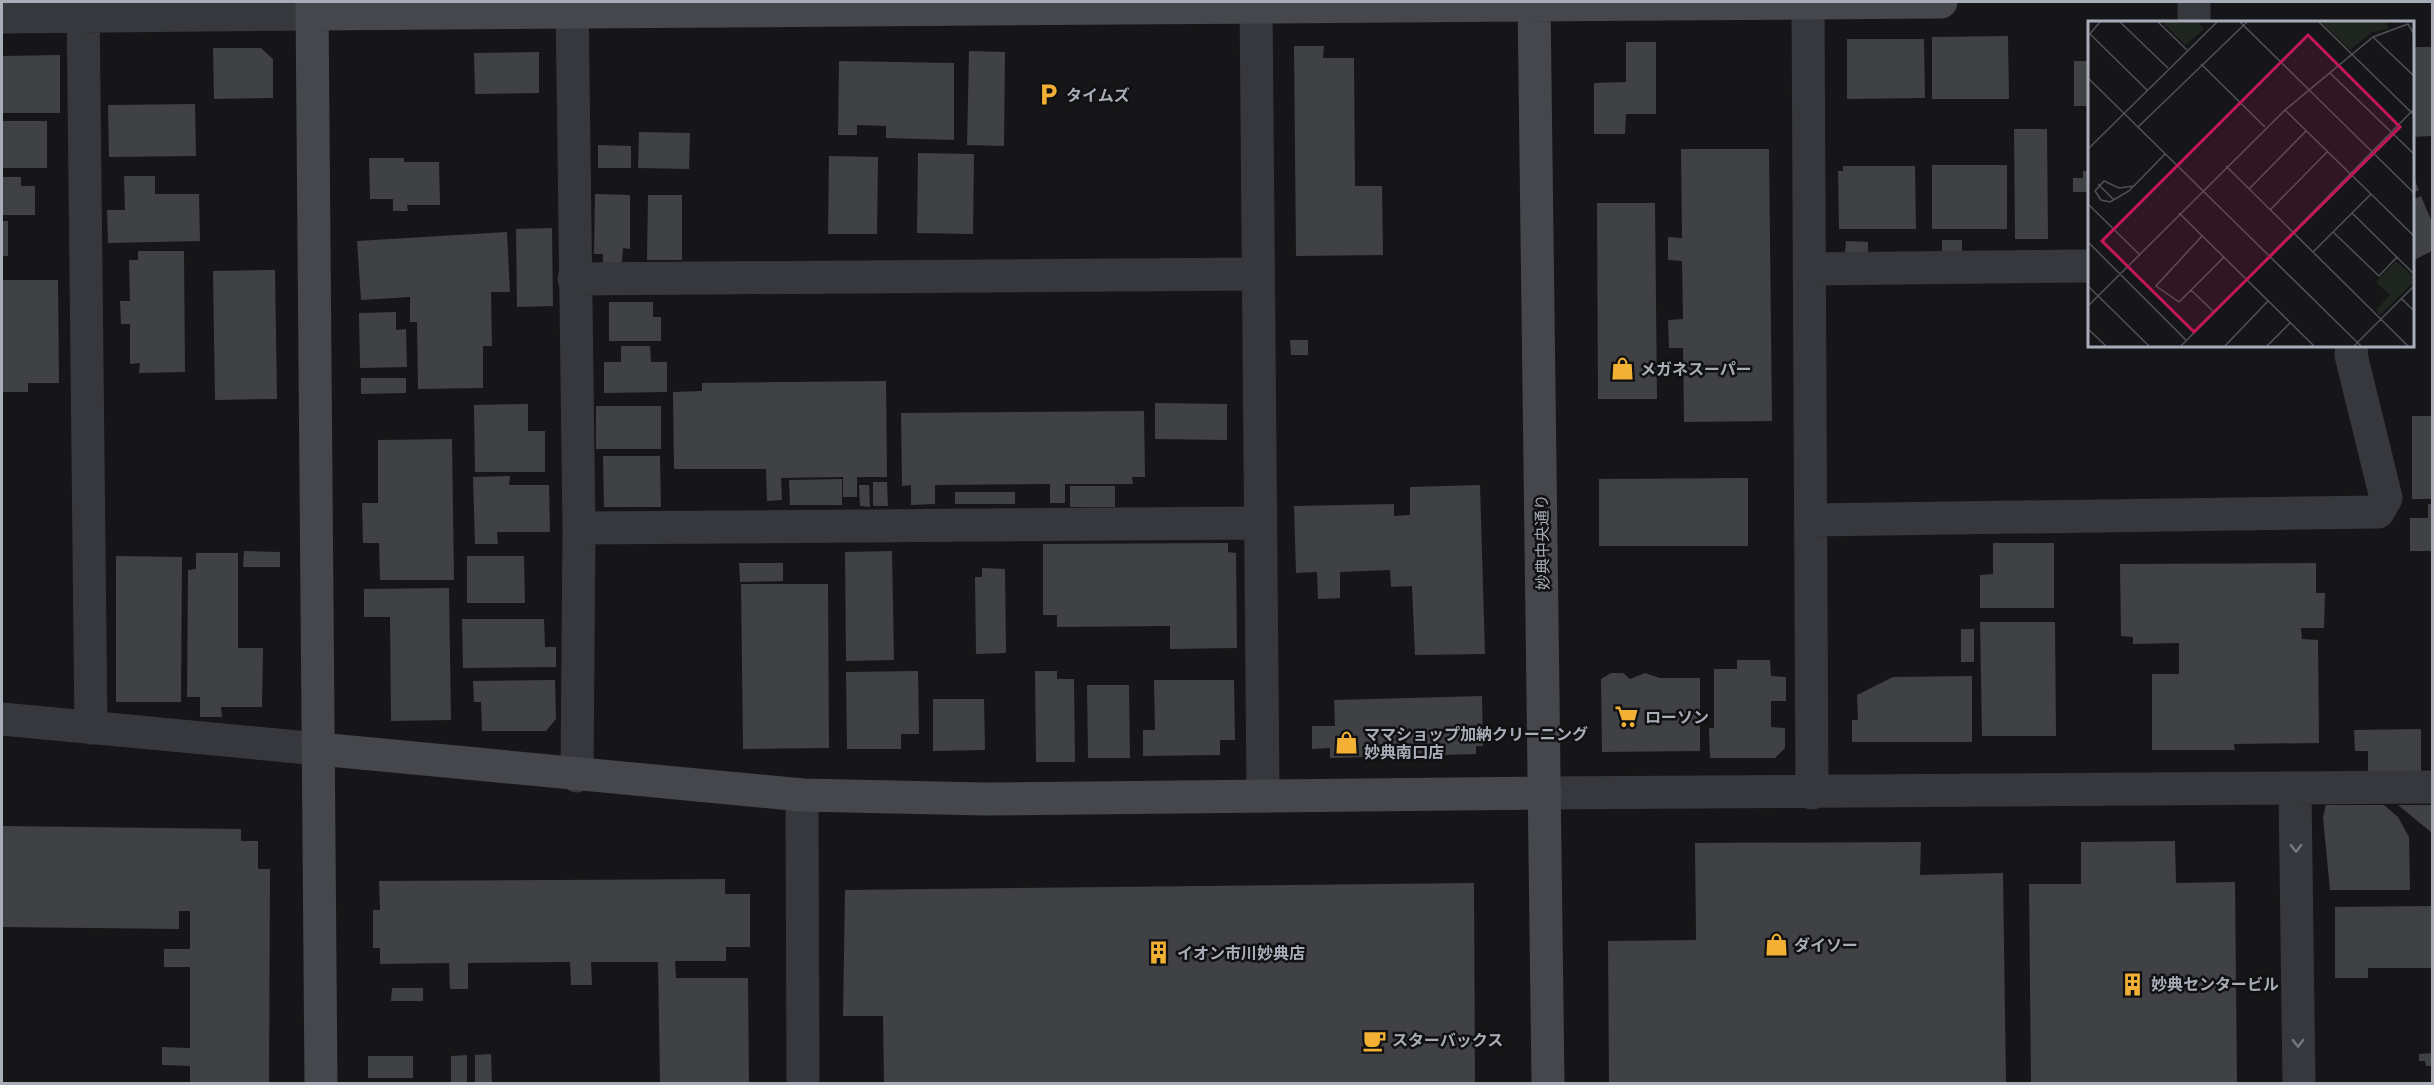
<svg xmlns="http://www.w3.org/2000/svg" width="2434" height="1085" viewBox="0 0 2434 1085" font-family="Raleway,'Noto Sans JP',sans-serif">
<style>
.building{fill:#404145}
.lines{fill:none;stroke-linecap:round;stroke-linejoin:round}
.street{stroke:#37383d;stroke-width:33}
.secondary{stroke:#45474d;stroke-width:33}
.oneway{stroke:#757881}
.labels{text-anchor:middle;stroke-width:5;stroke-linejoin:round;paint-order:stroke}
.poi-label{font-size:16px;font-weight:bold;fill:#a8adb8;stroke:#111113;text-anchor:start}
.street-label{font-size:16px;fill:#a8adb8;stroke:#111113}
.inset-road{fill:none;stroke:#505258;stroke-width:1.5}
.view{fill:#c2185b;fill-opacity:0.15;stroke:#c2185b;stroke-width:3}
.inset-edge{fill:none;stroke:#a8adb8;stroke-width:3}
</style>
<rect width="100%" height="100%" fill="#161618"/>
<path class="building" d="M2008,36L2009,99H1932V37Z
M1847,39H1924L1925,98L1847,99Z
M1626,42H1656V114H1626L1625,134H1594V83L1626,82Z
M1294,46H1324L1323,58H1354L1355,186H1382L1383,255L1296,256Z
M2412,47H2432V136L2412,137Z
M213,48H261L273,59V98L214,99Z
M969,51L1005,52L1004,146L967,145Z
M539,52V93L475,94L474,53Z
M60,55V113H2V56Z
M839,61L954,63V140L886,138V126L857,125V135H838Z
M2074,61H2089V106H2074Z
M195,104L196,156L109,157L108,105Z
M2,121H47V168H2Z
M2014,129H2047L2048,239H2015Z
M639,132L690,133L689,169L638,168Z
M598,145L631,146V168H598Z
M1681,149H1769L1772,421L1684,422L1683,348H1669L1668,320L1683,319L1682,261L1668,260V237L1682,238Z
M918,153L974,154L973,234L917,233Z
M829,156L878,157L877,234H828Z
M369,158H404V162H439L440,205H407L408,211H393V199H370Z
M1932,165H2007V229H1932Z
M1843,166H1915L1916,229H1839L1838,171H1843Z
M2083,171H2089V192H2073V178H2083Z
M2412,174L2419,190L2412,193Z
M124,176H155V194H199L200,241L108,243L107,210H125Z
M2,177H21V186H35V215H2Z
M595,194L630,195V249L623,248L622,263H603V254H594Z
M648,195H682V260H647Z
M2421,196L2432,222V251L2412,261V200Z
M1597,203H1655L1657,399H1598Z
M2,221H8V256H2Z
M552,228L553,306L517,307L516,229Z
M507,232L510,292H491L492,346H483V388L418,389L417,322H410V297L361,300L357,241Z
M1942,240H1962V251H1942Z
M1846,241L1868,242V252H1845Z
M138,251H184L185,372L139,373L140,363L130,364V324H121L120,301H130L129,260H138Z
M275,270L277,399L215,400L213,271Z
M2,280H58L59,383H28V392H2Z
M609,302H653V317H661V341H609Z
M396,312V330L406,329L407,367L360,368L359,313Z
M1290,340H1308V355H1291Z
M621,346H650L651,362H667V392L604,393V362H621Z
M361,378H406V393L361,394Z
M886,381L887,477H857V497H843V477L781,478L782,500L767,501L766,469H674L673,392L702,391V383Z
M1155,403L1227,404V440L1155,439Z
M528,404V431H545V472H475L474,405Z
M596,406H661V449H596Z
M1144,411L1145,477H1132L1133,484H1065V503H1050V484L935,485V504L911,505V485L902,486L901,413Z
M2412,416H2432V499H2412Z
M452,439L454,580H380L379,543H363L362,503H378V440Z
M603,456H660L661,507H604Z
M510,476L509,485H549L550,532H497L498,544H475L473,477Z
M1748,478V546H1599V479Z
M842,479V505H790L789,480Z
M873,482H887L888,506H873Z
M859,485H869L870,507L860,506Z
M1480,485L1485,654L1415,655L1412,586L1391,587L1390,570L1340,572V598L1318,599L1317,572L1296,573L1294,506L1394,504V516L1410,515V487Z
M1070,486H1115V507H1070Z
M955,492H1015V504H955Z
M2428,504H2432V551H2410V518H2428Z
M1228,543V552L1236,553L1237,648L1170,649V626L1057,627V615H1043V544Z
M1993,543H2054V608H1980V575L1993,574Z
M244,551L280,552V567H243Z
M892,551L894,660L846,661L845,552Z
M196,553H238V648H263L262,707H221L222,717H200V697H187L188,570L196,569Z
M116,556L182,557L181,702H116Z
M467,556H524L525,603H467Z
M739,563H783V581L740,582Z
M2316,563V593H2325L2324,628H2301L2302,639L2318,640L2319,743L2234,744L2235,750H2152V674H2179V643L2133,644V637L2121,636L2120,564Z
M982,568L1005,569L1006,653L976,654L975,577H982Z
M741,584H828L829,748L743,749Z
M449,588L451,720L391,721L390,617H364V589Z
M462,619H544L545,647H556V667L463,668Z
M1980,622H2055L2056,736H1982Z
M1961,629H1974V662H1961Z
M1737,660H1770L1771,676L1786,677V701H1771V727L1785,728V748L1775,758H1710L1709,728H1714V669H1737Z
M918,671L919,734H901V749H847L846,672Z
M1035,671H1057V679H1074L1075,762H1036Z
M1611,673H1623L1630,679L1645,673L1660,678H1700V751L1602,752L1601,679Z
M1972,676V742H1852V720H1858L1857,695L1893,677Z
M555,680L556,719L546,731H482L481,702H474L473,681Z
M1154,680H1234L1235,740H1220V755L1143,756V730H1155Z
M1087,685H1129L1130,758H1088Z
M1482,696L1483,746H1476V754L1330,758V748L1312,749V726H1335L1334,700Z
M933,699H984L985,750L933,751Z
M2421,729V771H2368V751H2355L2354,730Z
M2326,805H2384L2398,817L2409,837L2410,890H2330L2323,817Z
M2398,805H2432V833Z
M2,826L241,829V841H258V869H270L269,1084H190V1066L162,1065V1047L190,1048V967H164V949H190V911H179V929L2,927Z
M2175,841L2176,883L2235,882L2237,1084H2031L2029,884H2081V842Z
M1921,842L1920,875L2003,873L2006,1084H1609L1608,941L1696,940L1695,843Z
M725,879V894H750V947H726V961H675L676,978H748L749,1084H660L658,962H591L592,985H571L570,962L468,963V989H450L449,963L380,964V948H373V910H380L379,881Z
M1474,883L1475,1084H884L883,1016H843L845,890Z
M2432,906V968H2368V978H2335V907Z
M392,988H423V1001H391Z
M2432,1053V1066H2426L2425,1061H2419V1054Z
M491,1054L492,1084H475V1055Z
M467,1055V1084H451V1056Z
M368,1056H413V1078H368Z"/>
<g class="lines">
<path class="street" d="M83,2L91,728
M572,2L579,528L577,776
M1256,2L1263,794
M1808,2L1812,793
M2194,2V22
M2,17L312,14
M1811,269L2089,266
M574,279L1258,274
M1812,520L2378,512L2386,498L2351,355L2352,345
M579,528L1260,523
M2,719L319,749
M2295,790L2299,1084
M1545,793L2432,787
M802,795L803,1084"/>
<path class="secondary" d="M312,2L321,1084
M1534,2L1548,1084
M312,14L1941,2
M319,749L802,795L985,799L1545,793"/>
</g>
<defs><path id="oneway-chevron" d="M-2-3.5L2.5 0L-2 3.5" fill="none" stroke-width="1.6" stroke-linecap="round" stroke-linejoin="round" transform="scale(1.5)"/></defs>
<g class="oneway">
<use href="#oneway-chevron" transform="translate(2296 848) rotate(89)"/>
<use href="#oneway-chevron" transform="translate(2298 1043) rotate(89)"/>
</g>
<defs>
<symbol id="parking-bare" viewBox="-9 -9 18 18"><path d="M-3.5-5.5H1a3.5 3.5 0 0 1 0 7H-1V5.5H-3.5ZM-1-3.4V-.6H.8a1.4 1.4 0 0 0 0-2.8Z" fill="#f2b134" stroke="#111113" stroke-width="2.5" paint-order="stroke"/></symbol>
<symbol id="shop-bare" viewBox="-9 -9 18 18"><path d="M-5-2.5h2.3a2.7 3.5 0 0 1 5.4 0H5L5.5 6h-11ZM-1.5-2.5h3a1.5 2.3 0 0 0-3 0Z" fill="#f2b134" stroke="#111113" stroke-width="2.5" paint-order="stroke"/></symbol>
<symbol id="supermarket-bare" viewBox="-9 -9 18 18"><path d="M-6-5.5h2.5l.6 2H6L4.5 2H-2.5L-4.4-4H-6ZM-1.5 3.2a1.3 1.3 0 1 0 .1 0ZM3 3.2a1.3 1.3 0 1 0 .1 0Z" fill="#f2b134" stroke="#111113" stroke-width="2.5" paint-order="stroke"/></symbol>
<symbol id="building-bare" viewBox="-9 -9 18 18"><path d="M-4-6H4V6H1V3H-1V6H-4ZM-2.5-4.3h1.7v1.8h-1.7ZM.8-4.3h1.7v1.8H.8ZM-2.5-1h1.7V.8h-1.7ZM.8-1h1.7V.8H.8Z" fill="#f2b134" stroke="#111113" stroke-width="2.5" paint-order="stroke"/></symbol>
<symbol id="cafe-bare" viewBox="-9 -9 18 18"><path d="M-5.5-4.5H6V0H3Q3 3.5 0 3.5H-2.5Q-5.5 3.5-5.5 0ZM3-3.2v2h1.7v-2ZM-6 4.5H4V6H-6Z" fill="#f2b134" stroke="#111113" stroke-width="2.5" paint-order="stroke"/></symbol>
</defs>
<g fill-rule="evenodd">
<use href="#parking-bare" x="1032" y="78" width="33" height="33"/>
<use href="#shop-bare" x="1606" y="352" width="33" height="33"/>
<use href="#supermarket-bare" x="1610" y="700" width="33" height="33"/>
<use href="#shop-bare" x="1330" y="726" width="33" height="33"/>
<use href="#shop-bare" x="1760" y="928" width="33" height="33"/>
<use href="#building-bare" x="1142" y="936" width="33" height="33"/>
<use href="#building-bare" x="2116" y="968" width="33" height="33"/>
<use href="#cafe-bare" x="1358" y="1024" width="33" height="33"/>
</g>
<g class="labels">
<g class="poi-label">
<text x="1066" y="101">タイムズ</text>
<text x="1640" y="375">メガネスーパー</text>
<text x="1645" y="723">ローソン</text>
<text x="1364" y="740">ママショップ加納クリーニング<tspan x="1364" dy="18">妙典南口店</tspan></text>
<text x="1794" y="951">ダイソー</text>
<text x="1177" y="959">イオン市川妙典店</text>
<text x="2151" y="990">妙典センタービル</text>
<text x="1392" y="1046">スターバックス</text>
</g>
<g class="street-label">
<text transform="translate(1542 542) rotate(-91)" y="6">妙典中央通り</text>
</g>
</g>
<g transform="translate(2088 21)">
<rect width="326" height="326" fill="#161618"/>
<path d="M78,1H110L116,8L97,24L76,3ZM233,1H298L301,8L284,11L262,29ZM308,240L325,255V262L292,294L288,289L302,274L288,261Z" fill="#1e261f"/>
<path class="inset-road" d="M32,1L80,47M70,1L99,29M152,1L326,172M231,1L326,94M2,13L59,69M0,15L12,1M285,16L326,55M113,43L177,106M242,52L326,133M0,57L273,325M197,89L326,215M50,106L159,1M0,128L129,1M138,145L320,325M10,163L26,179M46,165L31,167L16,160L7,170L13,179L22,181L41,170L77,133M161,168L218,110M0,183L51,233M182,189L239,131M91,192L226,325M264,192L326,253M245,211L291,255L309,236M114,215L68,265L91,281L136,236M0,221L98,319M225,231L283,173M0,265L61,325M103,269L126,291M313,277L326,290M0,285L197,89L285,16L320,3L326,13M0,308L18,325M93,325L326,88M137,325L180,280M179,325L202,302M266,325L326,265"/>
<path class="view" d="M220,14L312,106L106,311L14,220Z"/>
<rect width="326" height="326" class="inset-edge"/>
</g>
<rect width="2434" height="1085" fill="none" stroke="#a8adb8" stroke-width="6"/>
</svg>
